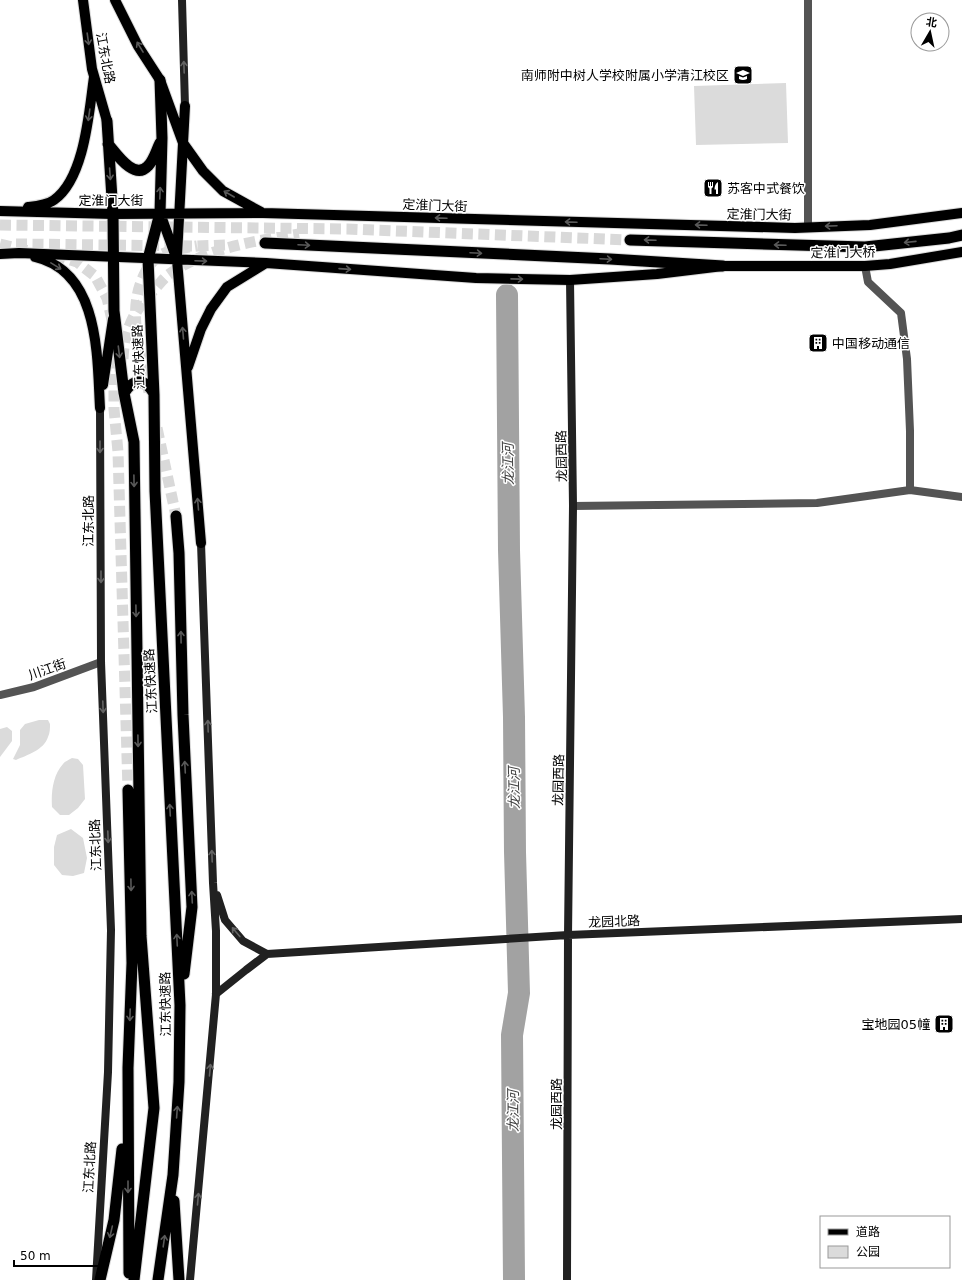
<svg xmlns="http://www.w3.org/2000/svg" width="962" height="1280" viewBox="0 0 962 1280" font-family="'DejaVu Sans','Noto Sans SC',sans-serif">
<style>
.green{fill:#dbdbdb}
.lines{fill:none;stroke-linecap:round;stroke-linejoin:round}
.river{stroke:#a2a2a2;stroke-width:22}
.trunk-tunnel{stroke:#d9d9d9;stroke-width:11;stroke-dasharray:11 5.5;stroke-linecap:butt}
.primary-casing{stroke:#dbdbdb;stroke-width:12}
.trunk-casing{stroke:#dbdbdb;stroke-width:13}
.minor{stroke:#545454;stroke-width:8}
.tertiary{stroke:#545454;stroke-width:8}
.secondary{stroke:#212121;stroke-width:8}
.primary{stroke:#000;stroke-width:10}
.trunk{stroke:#000;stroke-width:11}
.oneway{stroke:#595959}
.oneway2{stroke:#646464}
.labels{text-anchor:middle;stroke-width:3;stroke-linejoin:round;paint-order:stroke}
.street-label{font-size:13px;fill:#000;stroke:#fff}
.poi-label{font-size:13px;fill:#000;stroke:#fff;text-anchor:end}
.water-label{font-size:14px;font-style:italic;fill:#434343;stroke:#fff}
</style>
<rect width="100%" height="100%" fill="#fff"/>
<path class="green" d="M786,83L788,143L696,145L694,86Z
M39,720H48L50,724C50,728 50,733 48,737C44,750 27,755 16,760L13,759L20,745V730L25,724Z
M7,727L12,731V741L0,757V729Z
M72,758L78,759L83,765L85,799L78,808L69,815H60L52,807C51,792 53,775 63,764C65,761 69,760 72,758Z
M71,829L83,838L87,858L84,873L73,876L62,875L54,865V847L57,835Z"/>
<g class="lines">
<path class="river" d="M507,295L509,550L514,717L515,852L519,993L512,1035L514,1280"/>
<path class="trunk-tunnel" d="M0,225L347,229L630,240
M0,244L29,251
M16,244L197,246L227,245
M55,255L77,262L95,276L107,298L112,320
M114,341V409L118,452L128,790
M123,359C124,332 133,312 151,293C157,287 162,280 168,275C206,248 254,241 299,234
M149,392C141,354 126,312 144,275C147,268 152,261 159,256C170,249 184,248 197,246
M157,428L176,516"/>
<defs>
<path id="primary" d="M83,0L92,69L107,121
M115,0L138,46L160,80L183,143L203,171L223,191L261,212
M28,207C37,206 47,205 54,200C85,178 89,111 94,77
M0,211L113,214L263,213L795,228L870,225L962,213
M160,213L177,260L201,543
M0,254L19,253L266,263L476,278L570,280L657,274L723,266H865L890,264L962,252
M177,256L185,106
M35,257C100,272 97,356 100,408
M188,367L201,329L211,309L227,287L266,263
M103,385L113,319"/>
<path id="trunk" d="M107,121L113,214L114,311L124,393L134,442L141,936L154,1108L134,1280
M108,144C116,153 134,181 148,166C154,160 156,151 160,143
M630,240L865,247L949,238L962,235
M265,243L610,259L723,266
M124,393C132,380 144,377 153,392
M176,516L179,553L183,715L192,907L184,974
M128,790L132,963L128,1068L129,1273
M174,1201L179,1280
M100,1280L114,1220L122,1149
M158,1280L173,1175L179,1082L180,1005L155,491L154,395L148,259L160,213L162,138L160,80"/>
</defs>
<use href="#primary" class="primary-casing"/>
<use href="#trunk" class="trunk-casing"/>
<path class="minor" d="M808,227V0"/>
<path class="tertiary" d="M865,266L868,282L901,313L907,359L910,431V490
M573,506L817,503L910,490L962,497
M0,695L34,687L101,662"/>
<path class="secondary" d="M182,0L185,106
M217,895L225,920L243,941L267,954
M267,954L568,935L962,919
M216,994L246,970L267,954
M96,1280L108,1072L111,930L101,662L100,408
M190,1280L216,994V931L213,883L201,543
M567,1280L568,935L573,506L570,280"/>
<use href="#primary" class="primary"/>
<use href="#trunk" class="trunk"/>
</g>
<defs><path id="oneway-shaft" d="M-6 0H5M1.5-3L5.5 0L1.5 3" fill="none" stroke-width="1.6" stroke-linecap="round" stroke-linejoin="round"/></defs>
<g class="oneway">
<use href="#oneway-shaft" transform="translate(88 39) rotate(82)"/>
<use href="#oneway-shaft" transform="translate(140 47) rotate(-121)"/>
<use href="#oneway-shaft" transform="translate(89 115) rotate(98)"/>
<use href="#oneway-shaft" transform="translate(110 174) rotate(86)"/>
<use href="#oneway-shaft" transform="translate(160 193) rotate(-88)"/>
<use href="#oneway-shaft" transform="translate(229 194) rotate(-150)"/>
<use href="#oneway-shaft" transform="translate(441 218) rotate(-178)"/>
<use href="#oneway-shaft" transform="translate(571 222) rotate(-178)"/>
<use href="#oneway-shaft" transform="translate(701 225) rotate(-178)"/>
<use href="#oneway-shaft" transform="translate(831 226) rotate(178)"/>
<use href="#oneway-shaft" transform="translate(650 240) rotate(-178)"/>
<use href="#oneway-shaft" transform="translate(910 242) rotate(174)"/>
<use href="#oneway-shaft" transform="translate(304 245) rotate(3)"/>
<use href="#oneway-shaft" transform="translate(780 245) rotate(-178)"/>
<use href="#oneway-shaft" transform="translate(476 253) rotate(3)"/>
<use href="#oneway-shaft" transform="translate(606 259) rotate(3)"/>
<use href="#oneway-shaft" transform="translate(201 261) rotate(2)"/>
<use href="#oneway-shaft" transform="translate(56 266) rotate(31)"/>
<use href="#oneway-shaft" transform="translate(345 269) rotate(4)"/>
<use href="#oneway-shaft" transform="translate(517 279) rotate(1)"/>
<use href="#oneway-shaft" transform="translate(183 333) rotate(-95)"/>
<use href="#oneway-shaft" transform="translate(119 352) rotate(83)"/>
<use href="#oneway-shaft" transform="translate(134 481) rotate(89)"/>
<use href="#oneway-shaft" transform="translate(198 504) rotate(-95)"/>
<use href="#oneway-shaft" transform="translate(136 611) rotate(89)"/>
<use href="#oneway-shaft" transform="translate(181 637) rotate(-91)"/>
<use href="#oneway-shaft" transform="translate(138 741) rotate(89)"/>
<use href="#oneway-shaft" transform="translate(185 767) rotate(-93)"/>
<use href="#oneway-shaft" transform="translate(170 810) rotate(-93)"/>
<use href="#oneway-shaft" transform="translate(131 885) rotate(89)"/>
<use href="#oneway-shaft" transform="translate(192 897) rotate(-93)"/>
<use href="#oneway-shaft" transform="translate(177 940) rotate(-93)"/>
<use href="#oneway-shaft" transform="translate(130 1015) rotate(92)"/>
<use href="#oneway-shaft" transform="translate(177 1112) rotate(-86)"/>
<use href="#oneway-shaft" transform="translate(128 1187) rotate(90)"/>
<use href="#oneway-shaft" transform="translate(111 1232) rotate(103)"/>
<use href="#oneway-shaft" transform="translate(164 1241) rotate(-82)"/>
</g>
<g class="oneway2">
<use href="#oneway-shaft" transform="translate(184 67) rotate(-92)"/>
<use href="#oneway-shaft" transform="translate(100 447) rotate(90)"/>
<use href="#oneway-shaft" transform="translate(101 577) rotate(90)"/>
<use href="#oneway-shaft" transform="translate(103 707) rotate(88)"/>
<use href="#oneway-shaft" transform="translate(208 726) rotate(-92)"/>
<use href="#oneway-shaft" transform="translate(108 837) rotate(88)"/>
<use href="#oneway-shaft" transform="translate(212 856) rotate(-92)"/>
<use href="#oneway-shaft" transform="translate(236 932) rotate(-130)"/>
<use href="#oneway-shaft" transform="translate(210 1070) rotate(-85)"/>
<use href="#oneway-shaft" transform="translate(198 1199) rotate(-85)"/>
</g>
<defs>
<symbol id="school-square" viewBox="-11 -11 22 22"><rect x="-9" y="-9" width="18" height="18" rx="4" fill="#000" stroke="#fff"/><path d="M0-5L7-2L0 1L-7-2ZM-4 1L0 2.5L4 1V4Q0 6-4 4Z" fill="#fff"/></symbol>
<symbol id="restaurant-square" viewBox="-11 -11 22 22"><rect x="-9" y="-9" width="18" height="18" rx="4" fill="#000" stroke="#fff"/><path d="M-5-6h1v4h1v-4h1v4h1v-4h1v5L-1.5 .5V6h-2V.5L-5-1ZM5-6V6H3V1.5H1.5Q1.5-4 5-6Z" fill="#fff"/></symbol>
<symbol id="building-square" viewBox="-11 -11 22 22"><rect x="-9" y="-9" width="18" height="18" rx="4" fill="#000" stroke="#fff"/><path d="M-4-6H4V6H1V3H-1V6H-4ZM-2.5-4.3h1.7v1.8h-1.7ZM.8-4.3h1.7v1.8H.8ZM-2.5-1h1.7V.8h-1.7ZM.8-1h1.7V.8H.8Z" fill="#fff"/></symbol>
</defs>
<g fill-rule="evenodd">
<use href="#school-square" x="732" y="64" width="22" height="22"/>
<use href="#restaurant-square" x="702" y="177" width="22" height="22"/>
<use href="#building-square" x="807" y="332" width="22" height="22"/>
<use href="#building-square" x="933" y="1013" width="22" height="22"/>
</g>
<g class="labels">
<g class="street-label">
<text transform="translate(106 58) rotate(79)" y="5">江东北路</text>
<text x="111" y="205">定淮门大街</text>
<text transform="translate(435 205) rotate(2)" y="5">定淮门大街</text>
<text transform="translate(759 214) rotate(1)" y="5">定淮门大街</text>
<text transform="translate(843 252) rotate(-1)" y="5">定淮门大桥</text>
<text transform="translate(138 357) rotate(-92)" y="5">江东快速路</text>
<text transform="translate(561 456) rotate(-91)" y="5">龙园西路</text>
<text transform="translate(88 521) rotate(-90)" y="5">江东北路</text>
<text transform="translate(47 669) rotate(-19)" y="5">川江街</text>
<text transform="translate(150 681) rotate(-93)" y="5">江东快速路</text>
<text transform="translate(558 780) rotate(-89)" y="5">龙园西路</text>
<text transform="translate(95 845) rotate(-92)" y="5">江东北路</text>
<text transform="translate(614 921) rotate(-2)" y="5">龙园北路</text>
<text transform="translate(165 1004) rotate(-91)" y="5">江东快速路</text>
<text transform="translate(556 1104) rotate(-90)" y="5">龙园西路</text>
<text transform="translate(89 1167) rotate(-87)" y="5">江东北路</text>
</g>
<g class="poi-label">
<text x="729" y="80">南师附中树人学校附属小学清江校区</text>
<text x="727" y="193" text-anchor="start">苏客中式餐饮</text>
<text x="832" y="348" text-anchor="start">中国移动通信</text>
<text x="930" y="1029">宝地园05幢</text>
</g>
<g class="water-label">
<text transform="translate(508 464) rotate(-91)" y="5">龙江河</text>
<text transform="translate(514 788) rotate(-91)" y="5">龙江河</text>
<text transform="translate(513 1111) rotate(-90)" y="5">龙江河</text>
</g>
</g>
<rect x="820" y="1216" width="130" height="52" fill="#ffffff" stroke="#999999"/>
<rect x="828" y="1229" width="20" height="6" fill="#000000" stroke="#999999"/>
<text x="856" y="1236" font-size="12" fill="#000000">道路</text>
<rect x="828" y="1246" width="20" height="12" fill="#dbdbdb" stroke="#999999"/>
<text x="856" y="1256" font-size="12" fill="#000000">公园</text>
<g transform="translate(930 32) rotate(9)"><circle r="19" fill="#ffffff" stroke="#999999"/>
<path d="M0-3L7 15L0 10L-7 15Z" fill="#000000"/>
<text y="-6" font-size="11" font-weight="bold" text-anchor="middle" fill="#000000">北</text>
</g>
<path d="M14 1260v6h90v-6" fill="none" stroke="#000000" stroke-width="2"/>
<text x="20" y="1260" font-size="12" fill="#000000" stroke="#ffffff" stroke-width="3" paint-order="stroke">50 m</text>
</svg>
